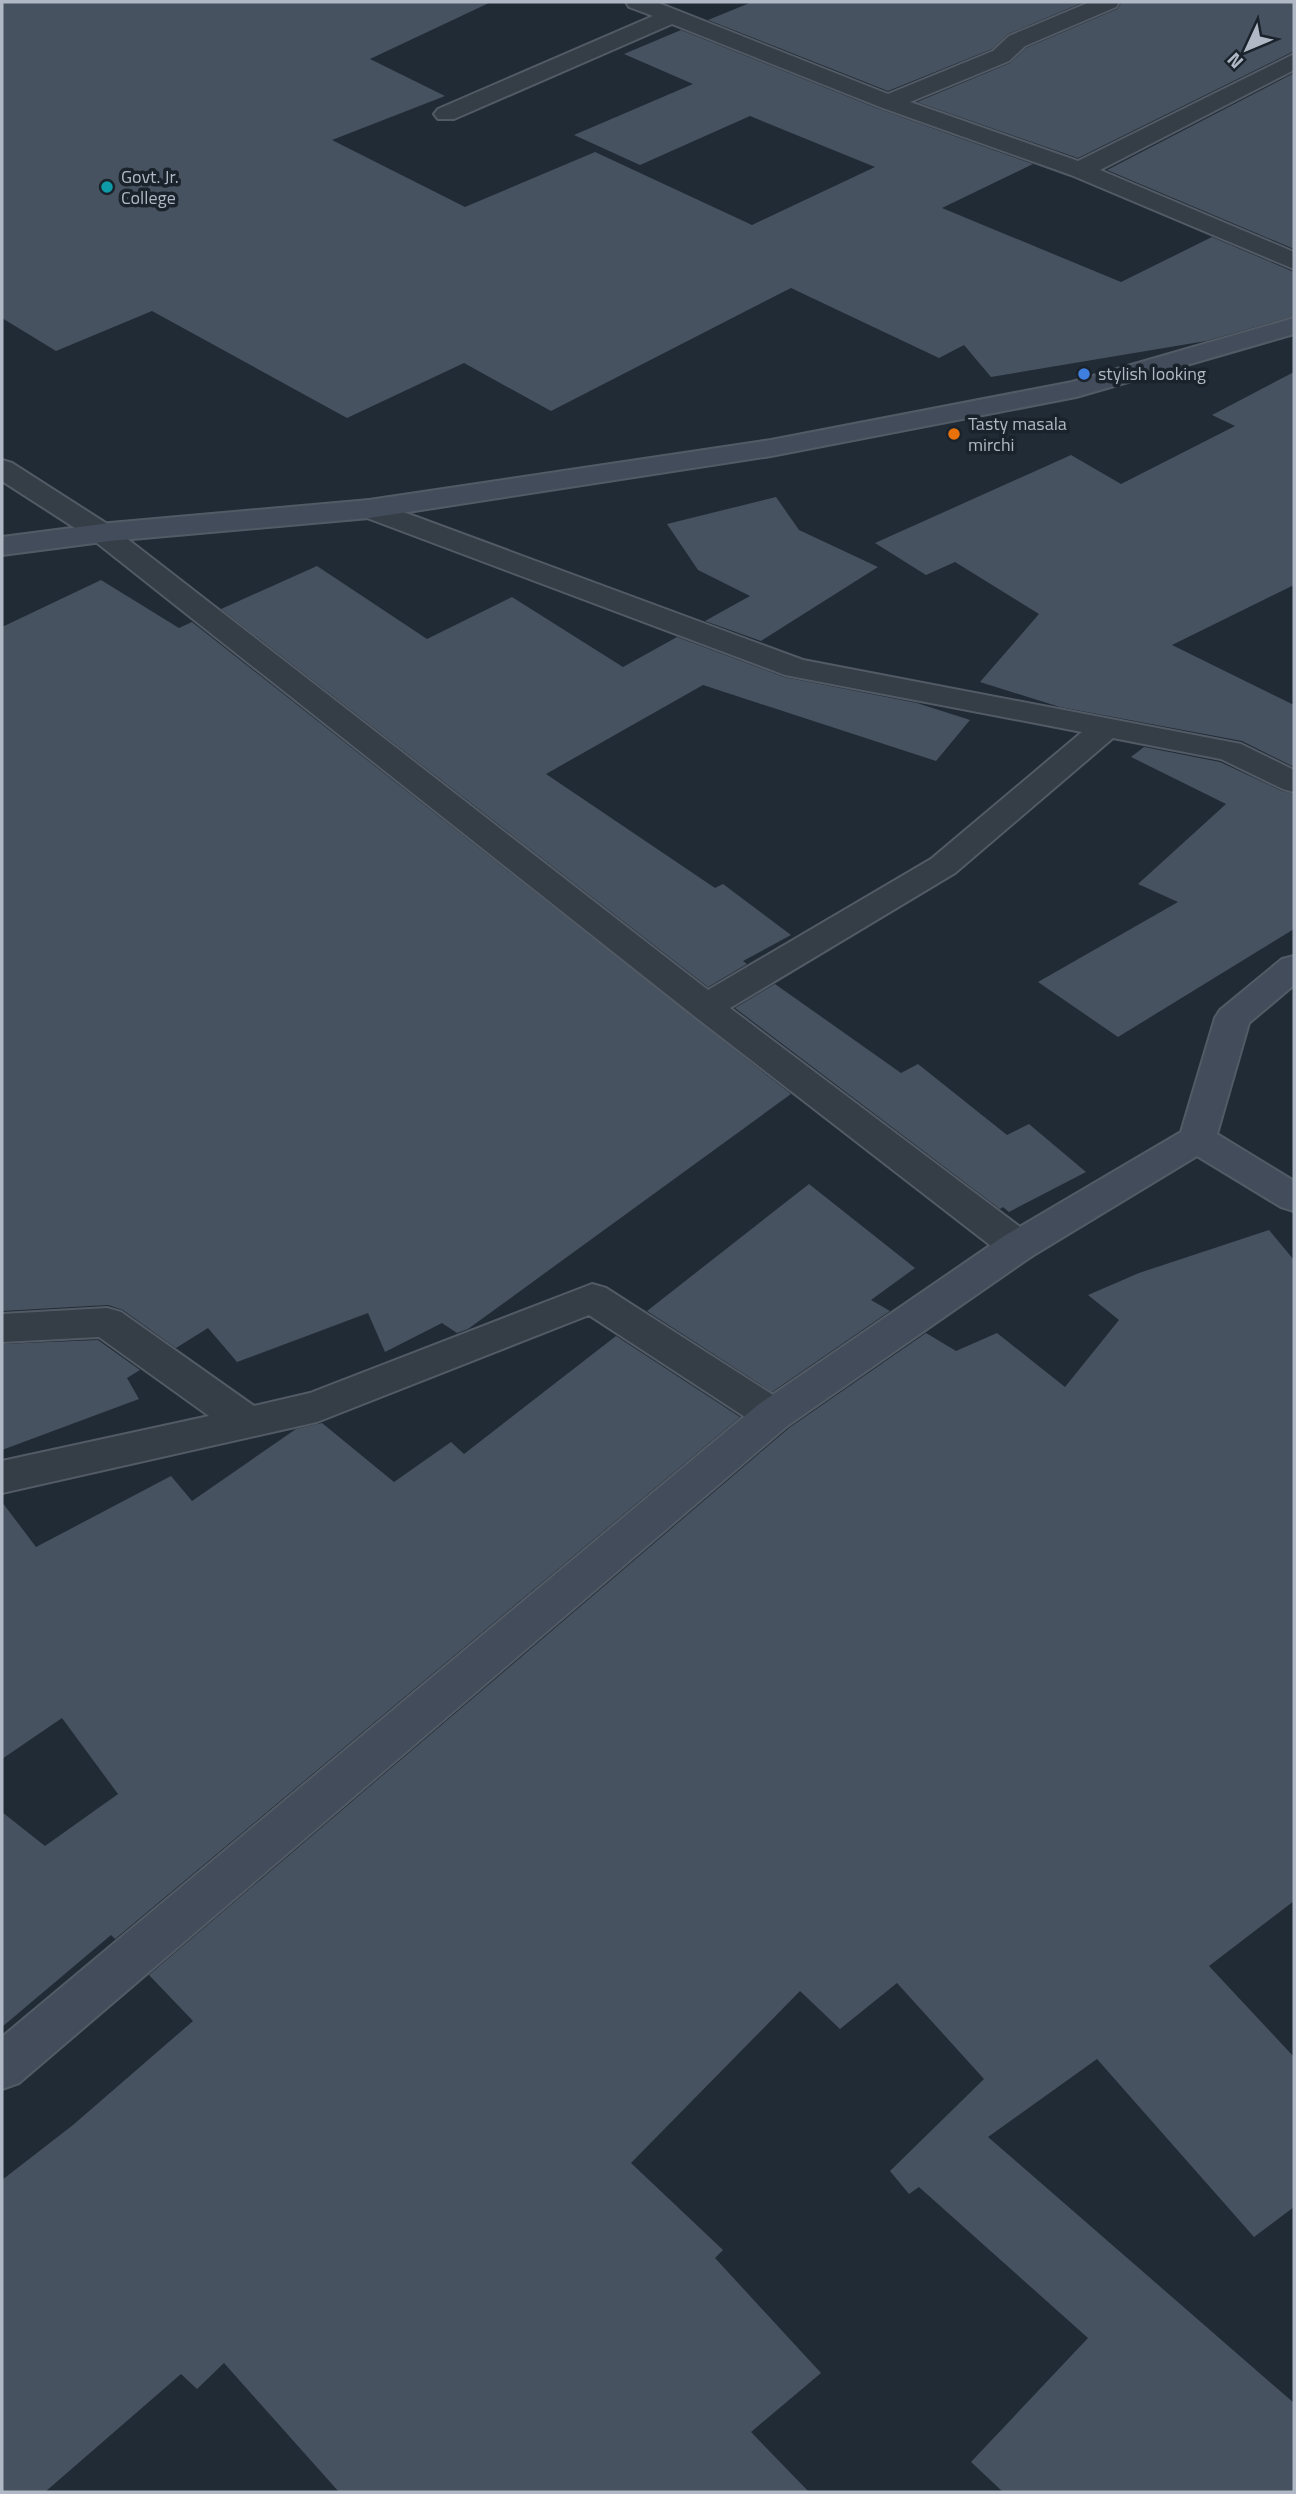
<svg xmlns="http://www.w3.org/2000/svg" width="1296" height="2494" viewBox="0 0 1296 2494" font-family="'Titillium Web',sans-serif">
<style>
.building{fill:#475260}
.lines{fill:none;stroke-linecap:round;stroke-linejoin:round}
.street-casing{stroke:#525b65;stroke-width:4}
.secondary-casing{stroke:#525b65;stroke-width:4}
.street{fill:#353d47;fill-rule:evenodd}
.secondary{fill:#434c5a;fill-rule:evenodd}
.culture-dot{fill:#0f9aa8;stroke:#1a222b;stroke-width:2.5}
.shop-dot{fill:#3f7fe0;stroke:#1a222b;stroke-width:2.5}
.food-dot{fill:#e8710a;stroke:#1a222b;stroke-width:2.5}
.labels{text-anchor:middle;stroke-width:7;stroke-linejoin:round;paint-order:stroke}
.far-poi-label{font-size:18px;fill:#afb8c4;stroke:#1a222b;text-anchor:start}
</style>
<rect width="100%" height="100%" fill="#212b36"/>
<path class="building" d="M2,2H491L370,59L445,96L332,140L465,207L595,152L752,225L875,167L750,116L640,165L574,135L693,84L624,54L681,30L879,109L1033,164L942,208L1121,282L1212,237L1294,272V316L1206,341L991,377L964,345L939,358L791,288L551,411L464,363L347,418L152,311L56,351L2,318Z
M752,2H1084L1008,34L992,49L888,91L708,20Z
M1122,2H1294V51L1078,158L917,102L1010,63L1026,48L1117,9Z
M1294,73V249L1107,170Z
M1294,372V585L1172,645L1294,705V767L1242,741L1060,707L980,682L1039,614L955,562L926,575L875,543L1071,455L1121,484L1235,426L1212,415Z
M776,497L799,530L878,567L761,641L705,621L750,596L698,570L667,524Z
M317,566L427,639L512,597L623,667L677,637L784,677L917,703L970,720L936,761L703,685L546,774L715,888L723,884L791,935L743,961L747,964L708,987L221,609Z
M101,580L179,628L192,622L791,1094L468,1329L457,1333L442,1323L385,1352L368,1313L237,1362L208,1328L176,1348L123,1310L108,1305L2,1311V627Z
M1144,747L1220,762L1282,791L1294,794V929L1118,1037L1038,982L1178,902L1138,884L1226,804L1131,757Z
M775,984L901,1073L918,1064L1007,1135L1029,1124L1086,1172L1009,1212L1003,1207L1000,1209L735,1008Z
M809,1184L915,1268L871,1300L890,1311L772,1392L647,1311Z
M1269,1230L1294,1260V1901L1209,1966L1294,2057V2207L1254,2237L1097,2059L988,2137L1294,2403V2492H1003L971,2462L1088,2338L919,2187L909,2194L890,2171L984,2079L897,1983L840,2029L800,1991L631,2163L723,2250L715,2258L821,2373L751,2432L809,2492H339L224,2363L197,2389L181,2374L45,2492H2V2180L73,2125L193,2021L149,1975L789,1428L926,1333L956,1351L997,1333L1065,1387L1119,1320L1088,1295L1139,1273Z
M616,1336L740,1417L115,1939L111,1935L2,2027V1812L45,1846L118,1794L62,1718L2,1759V1502L36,1547L171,1476L192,1501L296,1429L322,1423L394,1482L451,1442L464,1454Z
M98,1340L140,1370L127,1378L139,1399L2,1450V1344Z"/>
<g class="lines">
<defs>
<path id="street" d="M626,2H656L888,94L993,51L1009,36L1090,2H1119L1116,7L1025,46L1009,61L910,102L1078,161L1294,54V70L1100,170L1294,252V269L1071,175L880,107L672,24L454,119H438L434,114L438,109L653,16L629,7Z
M2,460L12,463L112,527L708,990L931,859L1082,732L785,675L359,515L355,509L359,503L369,500L379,503L803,660L1241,744L1294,770V792L1283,789L1221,759L1113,738L955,873L730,1008L1032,1236L1037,1246L1032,1256L1018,1260L1004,1256L693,1015L92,539L2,481Z
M592,1284L606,1288L787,1404L793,1415L787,1426L773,1430L759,1426L589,1315L317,1422L2,1493V1461L209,1416L99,1337L2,1342V1314L107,1308L121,1312L254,1406L310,1393Z"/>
<path id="secondary" d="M1294,318V334L1076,397L771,456L369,518L110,541L2,555V537L110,523L369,500L771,440L1072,382Z
M1294,956V985L1249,1023L1217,1134L1294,1181V1211L1281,1207L1197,1156L1032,1256L787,1426L19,2083L2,2089V2037L759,1404L1004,1236L1181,1132L1215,1018L1220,1010L1282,959Z"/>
</defs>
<use href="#street" class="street-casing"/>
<use href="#secondary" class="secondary-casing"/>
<use href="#street" class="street"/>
<use href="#secondary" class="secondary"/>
</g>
<circle class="culture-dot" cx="107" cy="187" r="7"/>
<circle class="shop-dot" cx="1084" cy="374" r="7"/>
<circle class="food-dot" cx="954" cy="434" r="7"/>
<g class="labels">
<g class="far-poi-label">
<text x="121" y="183">Govt. Jr.<tspan x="121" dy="21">College</tspan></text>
<text x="1098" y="380">stylish looking</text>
<text x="968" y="430">Tasty masala<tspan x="968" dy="21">mirchi</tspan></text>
</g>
</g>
<rect width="1296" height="2494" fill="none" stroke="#afb8c4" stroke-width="7"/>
<g transform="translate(1247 49) rotate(226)" stroke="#1a222b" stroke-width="5" paint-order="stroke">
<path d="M0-5L12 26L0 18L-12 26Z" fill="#afb8c4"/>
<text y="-10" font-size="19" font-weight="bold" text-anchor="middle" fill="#afb8c4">N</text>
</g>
</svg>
